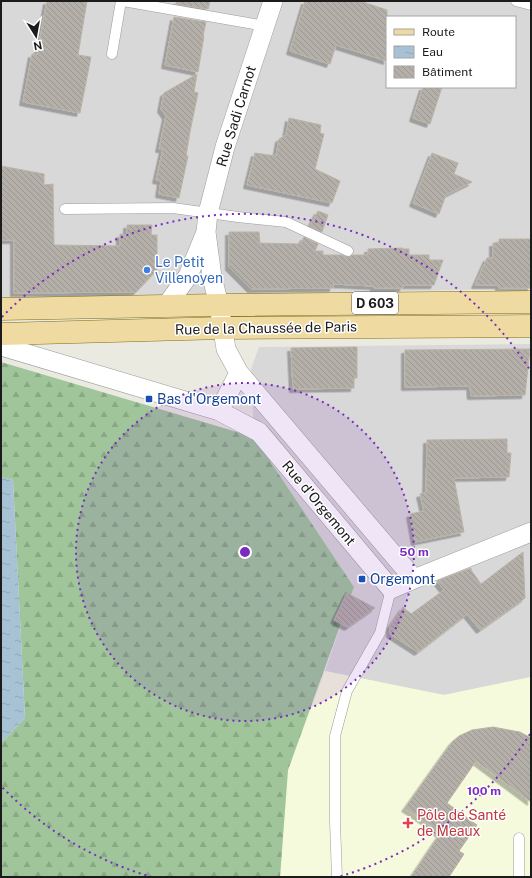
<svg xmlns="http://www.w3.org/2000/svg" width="532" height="878" viewBox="0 0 532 878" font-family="'Public Sans',sans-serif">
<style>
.residential{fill:#d9d8d8;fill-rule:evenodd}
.education{fill:#f5fadc}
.forest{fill:url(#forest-firs)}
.water{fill:url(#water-ripples)}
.building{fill:url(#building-back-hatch);stroke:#bbb3a6;filter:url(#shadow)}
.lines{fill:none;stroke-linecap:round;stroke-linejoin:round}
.service-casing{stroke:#9c9c9c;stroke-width:11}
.minor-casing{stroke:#9c9c9c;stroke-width:20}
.primary-casing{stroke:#806e12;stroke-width:23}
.service{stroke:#fff;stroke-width:10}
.minor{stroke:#fff;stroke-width:19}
.primary{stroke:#efdba2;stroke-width:22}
.ring{fill:none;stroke:#7b2cbf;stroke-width:2;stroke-dasharray:2 4}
.shop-dot{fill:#3f7fe0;stroke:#fff;stroke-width:1.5}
.transit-dot{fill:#1a4fb4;stroke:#fff;stroke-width:1.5}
.health-dot{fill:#e0444e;stroke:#fff;stroke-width:1.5}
.labels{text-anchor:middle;stroke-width:3;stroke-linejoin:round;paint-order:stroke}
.shield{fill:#fff;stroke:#5f5f5f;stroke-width:1}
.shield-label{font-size:13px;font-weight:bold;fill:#1b1b1b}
.street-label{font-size:14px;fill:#1b1b1b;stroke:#fff}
.shop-label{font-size:14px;fill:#366cbe;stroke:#fff;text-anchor:start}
.transit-label{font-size:14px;fill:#164399;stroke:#fff;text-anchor:start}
.health-label{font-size:14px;fill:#be3a42;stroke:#fff;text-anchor:start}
.centre{fill:#7b2cbf;stroke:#fff;stroke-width:2}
.ring-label{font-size:12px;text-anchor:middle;font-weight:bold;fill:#7b2cbf;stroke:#fff;stroke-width:3;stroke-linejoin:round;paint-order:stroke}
</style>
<defs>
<pattern id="forest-firs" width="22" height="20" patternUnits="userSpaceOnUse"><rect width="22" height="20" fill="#a0c59b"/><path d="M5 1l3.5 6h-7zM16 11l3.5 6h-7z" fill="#89a985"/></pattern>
<pattern id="water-ripples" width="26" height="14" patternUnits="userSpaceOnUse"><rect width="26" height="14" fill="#a7c2d4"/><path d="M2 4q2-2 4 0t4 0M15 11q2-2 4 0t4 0" fill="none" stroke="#8fa6b5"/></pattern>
<pattern id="building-back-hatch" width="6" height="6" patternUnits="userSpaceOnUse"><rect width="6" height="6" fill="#b4afa8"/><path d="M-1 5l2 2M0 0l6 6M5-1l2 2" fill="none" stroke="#9a9690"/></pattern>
<filter id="shadow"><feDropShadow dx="-3.5" dy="3.5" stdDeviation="0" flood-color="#0004"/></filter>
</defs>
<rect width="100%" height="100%" fill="#ebeae1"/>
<path class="residential" d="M1,1H531V289L450,290L137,299H1ZM387,17H515V87H387Z
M531,344V677L444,695L325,671L354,587L254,437L251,369L259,347Z"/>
<path class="education" d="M325,671L444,695L531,677V877H280L288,770Z"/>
<path class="forest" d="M1,362L254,437L354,587L288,770L280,877H1V743L25,718L13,480L1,477Z"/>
<path class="water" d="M1,477L13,480L25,718L1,743Z"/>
<path class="building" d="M47,1H87L78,55L91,57L80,113L23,102L32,54L37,55Z
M177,1H210L208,9L176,4Z
M305,1H360L387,10V61L336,45L330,64L290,51Z
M174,17L206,22L203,36H204L198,72L165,65Z
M197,74L194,92L198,93L190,132L186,156H188L179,198L159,194L161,181L156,180L163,149H159L166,116L161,109L164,93Z
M423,87H442L430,124L413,118Z
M289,118L321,125L320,133L324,134L315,169L340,181L332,203L247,185L255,153L276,156L279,139L286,135Z
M432,153L458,163L454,174L472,182L446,195L439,214L413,203Z
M1,166L44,174V185L53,184L54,245L120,246V234L127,235V225H152L151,235H157V270L136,292L14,293V240H2Z
M318,211L328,215L322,232L310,226Z
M229,232H259L260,243L300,244L304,237L318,244L315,251H323V255H342L348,257L353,255H368V249L403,248V249H409V255H429V260H443L434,285H403V288H374V286L333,284V288L251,289L229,267Z
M499,239H531V288H499V285H475L487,258H493V243H499Z
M357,347V378H354V388L293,389L291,348Z
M530,349L525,395L471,396L470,386L405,387V350Z
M507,439V453H511L509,477L454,478L464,532L415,542L410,514L424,511L420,494L426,493L427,440Z
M523,552L525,598L480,630L467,614L418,652L390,634V626L403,607L411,614L444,590L437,581L471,568V570L481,584Z
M347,593L375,608L348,627L334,620Z
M493,727L514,731L520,732L531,738V802L476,761L447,803L477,825L459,851L464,854L449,877H411L440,834L431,828L432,826L405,808L452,742L459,736L472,730Z"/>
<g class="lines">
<defs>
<path id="service" d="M123,1L265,26
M516,1L531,5
M112,54L121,1
M65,209L173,208L238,217L286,222L348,251
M337,877L335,822V736L347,691L380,633L391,589
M519,877V838"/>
<path id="minor" d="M273,1L225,147L208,213L206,232L212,277L219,305L226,349L239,373L414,579
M166,306L188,276L206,232
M1,346L219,411L259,432L391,589L414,579L531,532
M219,411L239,373"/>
<path id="primary" d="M1,309L219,305L531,302
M1,334L223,328L531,326"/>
</defs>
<use href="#service" class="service-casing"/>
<use href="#minor" class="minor-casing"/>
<use href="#primary" class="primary-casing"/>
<use href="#service" class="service"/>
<use href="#minor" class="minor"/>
<use href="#primary" class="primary"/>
</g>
<circle cx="245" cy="552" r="169" fill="#7b2cbf" fill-opacity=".12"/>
<g class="ring">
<circle cx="245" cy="552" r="169"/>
<path d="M530 734A338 338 0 0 1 338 877M152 877A338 338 0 0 1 2 787M2 317A338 338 0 0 1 530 370"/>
</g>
<circle class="shop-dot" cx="147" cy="270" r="4"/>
<g class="transit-dot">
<rect x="145" y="395" width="8" height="8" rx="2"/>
<rect x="358" y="575" width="8" height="8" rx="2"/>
</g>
<path class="health-dot" d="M406 817h4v4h4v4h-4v4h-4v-4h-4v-4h4z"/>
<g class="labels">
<rect class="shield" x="352" y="292" width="46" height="22" rx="3"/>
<g class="shield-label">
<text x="375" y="308">D 603</text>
</g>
<g class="street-label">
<text transform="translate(236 116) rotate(-73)" y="5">Rue Sadi Carnot</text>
<text transform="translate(266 328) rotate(-1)" y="5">Rue de la Chaussée de Paris</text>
<text transform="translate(319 503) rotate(50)" y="5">Rue d'Orgemont</text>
</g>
<g class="shop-label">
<text x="155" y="267">Le Petit<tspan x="155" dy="16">Villenoyen</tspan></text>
</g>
<g class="transit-label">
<text x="157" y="404">Bas d'Orgemont</text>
<text x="370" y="584">Orgemont</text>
</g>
<g class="health-label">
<text x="417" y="820">Pôle de Santé<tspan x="417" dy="16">de Meaux</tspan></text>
</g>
</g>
<circle cx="245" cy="552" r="6" class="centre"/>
<g class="ring-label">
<text x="414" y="556">50 m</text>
<text x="484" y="795">100 m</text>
</g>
<rect width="532" height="878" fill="none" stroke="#1b1b1b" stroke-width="4"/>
<rect x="386" y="16" width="130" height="72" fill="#ffffff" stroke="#a4a4a4"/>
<rect x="394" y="29" width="20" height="6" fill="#efdba2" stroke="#a4a4a4"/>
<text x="422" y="36" font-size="12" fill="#1b1b1b">Route</text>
<rect x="394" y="46" width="20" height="12" fill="url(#water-ripples)" stroke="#a4a4a4"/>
<text x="422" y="56" font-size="12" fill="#1b1b1b">Eau</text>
<rect x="394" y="66" width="20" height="12" fill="url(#building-back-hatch)" stroke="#a4a4a4"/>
<text x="422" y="76" font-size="12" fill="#1b1b1b">Bâtiment</text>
<g transform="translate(36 36) rotate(169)" stroke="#ffffff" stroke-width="3" paint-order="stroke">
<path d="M0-3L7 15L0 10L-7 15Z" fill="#1b1b1b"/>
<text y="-6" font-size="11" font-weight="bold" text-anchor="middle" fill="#1b1b1b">N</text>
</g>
</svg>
